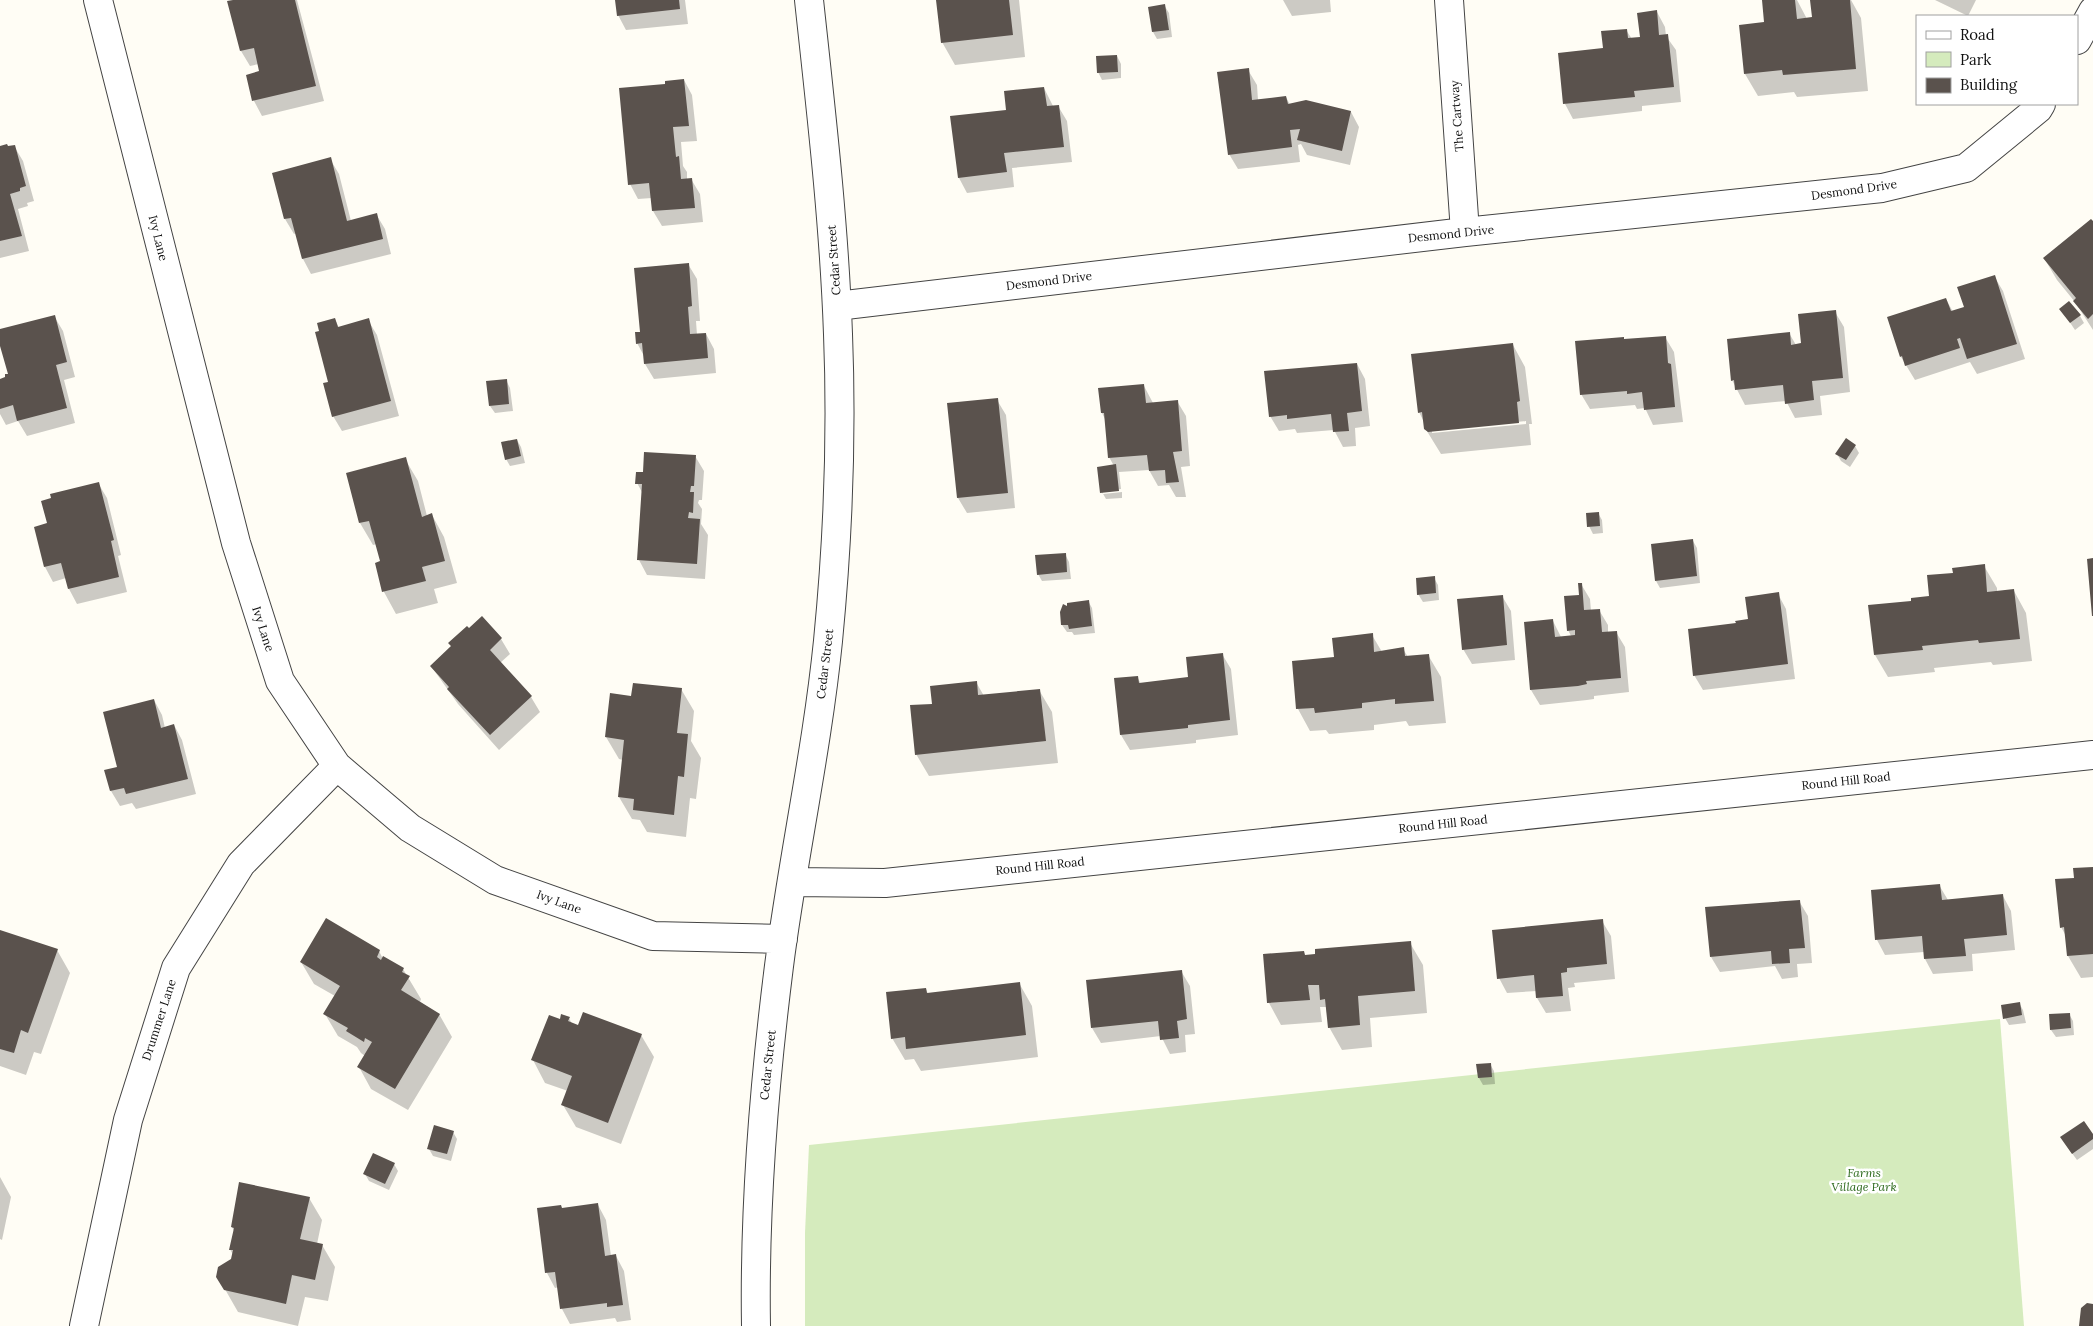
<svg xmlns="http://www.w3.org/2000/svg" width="2093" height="1326" viewBox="0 0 2093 1326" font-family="Lora,serif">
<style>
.green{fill:#d5ebbd}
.shadow{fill:#0003;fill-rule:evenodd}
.building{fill:#5a524d}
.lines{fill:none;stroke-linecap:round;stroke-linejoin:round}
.minor-casing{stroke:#444;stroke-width:30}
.minor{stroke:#fff;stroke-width:28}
.labels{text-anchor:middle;stroke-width:5;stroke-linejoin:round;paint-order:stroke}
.street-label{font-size:12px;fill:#111;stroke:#fff}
.park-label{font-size:12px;font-style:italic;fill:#2f6b1f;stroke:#fff}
</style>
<rect width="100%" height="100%" fill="#fffdf5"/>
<path class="green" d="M2000,1019L2024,1326H805V1233L809,1145Z"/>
<path class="shadow" d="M239,0H297L324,101L262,116L254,101L247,76L261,72L259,64L250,66L241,51L229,2Z
M616,0H685L688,24L626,30L618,15Z
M937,0H1019L1025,57L955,65L942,42Z
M1283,0H1330L1331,12L1292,16Z
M1764,0H1797L1807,19L1813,18L1812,0H1851L1861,18L1868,91L1797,97L1794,92L1758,96L1745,74L1766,23Z
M1935,0H1976L1968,16Z
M1164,5L1169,13L1172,37L1157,39L1153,32Z
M1657,12L1665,27L1666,36L1676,50L1681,102L1642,106V111L1573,119L1565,104L1604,50L1626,30L1632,39L1641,38Z
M1117,56L1121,64V78L1102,80L1098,72Z
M1248,70L1257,85L1258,100L1286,97L1290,105L1351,112L1359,127L1350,165L1307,155L1301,144L1298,145L1300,162L1238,169L1229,154Z
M684,80L692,95L697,141L681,142L683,166L687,172V180L691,179L700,194L703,222L662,226L653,211L652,198L638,199L630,184L666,85Z
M1044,88L1053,106H1058L1067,121L1072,162L1012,168L1014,187L967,193L959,178L1008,111Z
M14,146L23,161L34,201L27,203L28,206L18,209L29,251L0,258V147Z
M330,159L339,174L351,221L376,214L385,229L391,254L311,274L303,259L296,233L294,234L285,219L274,174Z
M2093,223V330L2075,302L2057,280L2044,258Z
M688,264L697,279L700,321H696L697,335L706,334L714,349L716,373L654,379L645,364L644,356L637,343L641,333Z
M1994,276L2003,291L2025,359L1977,374L1970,362L1915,380L1901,357L1889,318L1946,299L1953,312L1965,308Z
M2061,309L2080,316L2084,323L2075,330Z
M1835,312L1844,327L1850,392L1820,396L1822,415L1795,418L1786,401L1745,405L1732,380L1789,333L1796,345L1802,344Z
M54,316L63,331L75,377L64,380L75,423L27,436L18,421L6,425L0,414V380L7,378L9,375L0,341V330Z
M335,319L339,328L368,320L377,335L399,416L342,431L333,416L329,383Z
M1665,337L1674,352L1683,422L1653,425L1645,408L1637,409L1635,405L1590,409L1581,394L1624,341Z
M1513,345L1525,367L1532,424H1529L1531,445L1441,454L1425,428L1424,422L1419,412ZM1526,421V424L1432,433V431Z
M1357,364L1365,379L1370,426L1355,428L1356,446L1343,447L1334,430L1297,433L1295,429L1279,431L1270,416Z
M506,380L510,388L513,411L495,413L490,406Z
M1144,386L1153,403L1177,401L1186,416L1190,466L1181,467L1186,497H1176L1169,485L1158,486L1149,470L1119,472L1121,489L1103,491V494L1122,492V498L1106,499L1102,492L1114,466L1109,457L1105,419L1102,413L1099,389Z
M997,400L1006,415L1015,508L967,513L958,498L949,404Z
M517,440L521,447L525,463L510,466L506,459Z
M1855,446L1859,453L1850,467L1841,461L1837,454Z
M695,456L704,471L702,500H699L698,503L702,509L701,524L708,535L705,579L647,575L639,560L643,494L637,483L644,474Z
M405,459L418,481L427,516L432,515L444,537L457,583L434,589L438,603L396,614L384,592L376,564L381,562L377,544L373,545L360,523L348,474Z
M98,483L107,498L121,555L118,556L127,592L77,604L69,589L66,578L53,582L45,567L35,528L48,524Z
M1598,513L1602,520L1603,533L1593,534L1589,526Z
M1693,541L1697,548L1700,583L1660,588L1656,581Z
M1065,554L1069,562L1071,579L1042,581L1038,574Z
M1984,566L1997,588V592L2014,591L2026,613L2032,661L1993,665L1991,662L1934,668L1935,672L1888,677L1875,655L1870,606L1912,602L1930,598Z
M1434,578L1438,585L1439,600L1423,602L1418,594Z
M1581,584L1590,599L1591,611L1599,610L1608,625V633L1616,632L1625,647L1629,692L1594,696V699L1587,700L1540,705L1531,690L1526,623L1553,621L1561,637L1571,636L1568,630L1580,596Z
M1778,594L1786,609L1795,679L1703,690L1694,675L1737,625L1750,620Z
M1502,596L1511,611L1515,660L1472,664L1463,649Z
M1088,601L1092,608L1095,633L1074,635L1072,632H1067L1062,625L1061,612L1068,608Z
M482,618L501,639L510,654L500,663L531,697L540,712L499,750L458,704L431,666L452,648L450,644Z
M1372,635L1382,652L1403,649L1408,657L1428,655L1441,677L1446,723L1409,726L1406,721L1374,725V730L1329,734L1326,730L1310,731L1298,709L1293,662L1335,658Z
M1222,654L1231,669L1238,735L1196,740V743L1130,750L1121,735L1137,677L1141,684L1189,679Z
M976,682L984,696L1039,690L1052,712L1058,763L929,776L916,754L933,705Z
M681,689L694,711L691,741L701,758L696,799L690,798L686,837L647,832L640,820L632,819L619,797L623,760L619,759L606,737L632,697Z
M154,700L162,715L165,728L174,725L182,740L196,794L136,809L132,803L120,806L111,791L106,771L119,768Z
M2093,868V977L2081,978L2068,956L2066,936L2061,927L2075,879Z
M1939,885L1948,900L2003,896L2011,911L2015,950L1972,954L1973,971L1933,974L1925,959L1924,952L1885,955L1877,940L1872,891Z
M1799,901L1808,916L1812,963L1797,964L1798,977L1782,979L1775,966L1720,972L1711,957Z
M1602,921L1611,936L1615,979L1574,983L1575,987L1568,988L1571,1011L1546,1013L1537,998V991L1507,993L1499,978Z
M0,932L57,950L70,973L41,1054L34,1052L26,1075L0,1066Z
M1410,943L1423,965L1427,1013L1370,1018L1372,1047L1342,1050L1329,1027L1326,1007H1320L1322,1022L1281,1025L1269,1003L1306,957Z
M379,951L383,959L403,969L421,999L420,1002L439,1014L452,1037L408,1110L371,1089L359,1067L365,1056L361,1053L357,1047L338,1036L325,1014L335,996L314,984L301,962Z
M1181,971L1190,986L1195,1034L1185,1035L1186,1052L1170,1054L1161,1036L1101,1043L1092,1028Z
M1019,983L1032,1006L1038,1057L921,1071L914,1059L905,1060L892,1038L926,989L928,994Z
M2019,1003L2023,1010L2026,1023L2009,1025L2005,1018Z
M2069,1014L2073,1021L2074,1035L2056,1037L2051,1030Z
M569,1018L572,1024L579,1027L641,1035L654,1057L621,1144L576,1127L563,1105L568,1091L545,1083L533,1060L560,1020Z
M1490,1064L1494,1071L1495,1084L1483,1085L1479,1078Z
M453,1132L457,1139L451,1161L433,1156L429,1149Z
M2093,1136V1149L2077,1160L2066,1145Z
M394,1164L398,1171L389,1190L369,1181L365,1174Z
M0,1177L11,1197L2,1240L0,1239Z
M309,1198L322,1220L317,1244L322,1245L335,1267L328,1301L305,1297L298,1326L238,1312L218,1277L232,1260L233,1255L230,1249L234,1231L232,1227Z
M598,1205L606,1220L611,1256H616L624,1271L631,1320L617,1322L615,1318L570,1324L562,1309L559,1287L555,1288L547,1273L562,1209Z"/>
<path class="building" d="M233,0H295L316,86L252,101L246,75L259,71L254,48L240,51L227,1Z
M615,0H679L680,9L617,16Z
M936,0H1009L1013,35L941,43Z
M1762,0H1795L1797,19L1812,17L1810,0H1850L1856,69L1783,75L1782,70L1744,74L1739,25L1764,22Z
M1165,4L1169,30L1152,32L1148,7Z
M1657,10L1659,35L1668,34L1674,87L1634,91L1635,97L1563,104L1558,53L1603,48L1601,31L1627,29L1628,38L1640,37L1637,13Z
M1117,55L1118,72L1097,73L1096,56Z
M1249,68L1252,100L1286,96L1288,104L1306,100L1351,111L1342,151L1297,140L1300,129L1290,130L1292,147L1228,155L1217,72Z
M684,79L689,126L673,127L676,157L679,156L681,179L692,178L695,208L652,211L649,183L628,185L619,88L665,84V81Z
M1044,87L1047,106L1059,105L1064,147L1004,153L1007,172L958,178L950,116L1006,110L1004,91Z
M7,144L8,146L15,145L26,186L20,188V191L10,194L22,236L0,241V146Z
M331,157L347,221L377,213L383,239L302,259L291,218L284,219L272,173Z
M2091,219L2093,221V314L2088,319L2073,301L2076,298L2043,258Z
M689,263L692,306L688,307L690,334L706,333L708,358L644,364L642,343L636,344L635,332H640L634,268Z
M1995,275L2017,344L1967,359L1960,338L1957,339L1960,348L1905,366L1902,356L1900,357L1887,317L1946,298L1951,311L1964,307L1957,287Z
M2069,301L2081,315L2070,323L2059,309Z
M1836,310L1843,378L1812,381L1814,400L1785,404L1783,385L1735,390L1734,380L1731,381L1727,339L1790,332L1791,345L1801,343L1798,314Z
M55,315L67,362L56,365L67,408L17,421L13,405L0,409V379L5,377V374H8L0,346V329Z
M335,318L338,327L369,318L391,401L332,417L323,383L328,382L315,332L319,331L317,323Z
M1666,336L1668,363L1671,364L1675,407L1644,410L1642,392L1627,394V391L1580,395L1575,341L1624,337V339Z
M1513,343L1520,401L1517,402L1519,423L1428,432L1424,429L1422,412L1418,413L1411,354Z
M1357,363L1362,411L1347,413L1349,431L1333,432L1331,414L1287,419V415L1269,417L1264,371Z
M507,379L509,404L489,406L486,381Z
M1144,384L1146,403L1178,400L1182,451L1173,452L1179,482L1166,483L1165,470L1149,471L1147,455L1108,458L1104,413H1101L1098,388Z
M998,398L1008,493L957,498L947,403Z
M1846,438L1856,445L1846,460L1835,454Z
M517,439L521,456L505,460L501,442Z
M644,452L696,455L694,486H691L690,492H694L693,513L689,512L688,518L700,519L697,564L637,560L642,484H635L636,472H643Z
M406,457L422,517L432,513L445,561L422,567L426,581L382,592L375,563L380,561L369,521L359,523L346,473Z
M1116,464L1119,491L1100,493L1097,467Z
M99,482L114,540L111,541L119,577L68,589L61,563L44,567L34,527L47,523L41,501L51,498L50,494Z
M1599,512L1600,526L1587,527L1586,513Z
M1693,539L1697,576L1655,581L1651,544Z
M1066,553L1067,572L1037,575L1035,555Z
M2093,558V616H2092L2087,559Z
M1985,564L1987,592L2014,589L2020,639L1979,643L1978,640L1922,646L1923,650L1874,655L1868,605L1911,601V598L1929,596L1927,575L1953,573L1952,568Z
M1435,576L1436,593L1417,595L1416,578Z
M1578,583H1582L1584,610L1600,609L1602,632L1617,631L1621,678L1586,681L1587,684L1578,686L1530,690L1524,622L1553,619L1555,637L1575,635V630L1567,631L1564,596L1579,595Z
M1779,592L1788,664L1693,676L1688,629L1736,623L1735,621L1748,619L1745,597Z
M1503,595L1507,645L1462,650L1457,599Z
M1089,600L1092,626L1069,629L1068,625H1061L1060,612L1063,604L1067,606V603Z
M482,616L502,638L490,650L532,696L490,735L447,689L449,687L430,666L451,646L448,643L467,626L469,628Z
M1373,633L1374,652L1404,647L1405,656L1429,654L1434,701L1395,704V699L1362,703V708L1315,713L1314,708L1296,709L1292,661L1334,657L1332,638Z
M1223,653L1230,720L1188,725V728L1120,735L1114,678L1138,676L1139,683L1188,677L1186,657Z
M977,681L978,695L1040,689L1046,741L915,755L910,705L932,704L930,686Z
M633,683L682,688L677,733L688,734L684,777L678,776L674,815L633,810L634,799L618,797L624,740L605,737L610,693L631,696Z
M154,699L161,728L174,724L188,779L126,794L124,788L110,791L104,770L117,767L103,712Z
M2093,867V954L2067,956L2064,927L2060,928L2055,879L2074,878L2073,868Z
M1940,884L1942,900L2003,894L2007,935L1964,939L1966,956L1924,959L1922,936L1875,940L1871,890Z
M1800,900L1805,948L1789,949L1790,963L1772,964L1771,951L1710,957L1705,907Z
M326,918L380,950L377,957L381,960L383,956L404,968L402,972L410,976L401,990L440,1014L395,1089L357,1067L372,1042L365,1038L364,1042L346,1031L348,1028L323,1014L340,986L300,962Z
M1603,919L1607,964L1567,968V972L1561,973L1563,996L1536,998L1534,975L1497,979L1492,930Z
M0,930L58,949L28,1033L21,1030L14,1053L0,1049Z
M1411,941L1415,991L1358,996L1360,1025L1328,1028L1325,999L1320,1000L1319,985H1308L1310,1000L1267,1003L1263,954L1304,951L1305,955L1315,954V949Z
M1182,970L1187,1019L1177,1021L1179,1038L1160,1040L1158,1021L1091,1028L1086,980Z
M1020,982L1026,1035L906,1049L905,1037L891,1039L886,992L926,988L927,993Z
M2020,1002L2022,1015L2003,1019L2001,1005Z
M583,1012L642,1034L608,1123L561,1105L572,1076L531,1060L549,1015L560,1019L561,1014L570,1017L568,1021L578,1025Z
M2070,1013L2071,1028L2050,1030L2049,1014Z
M1491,1063L1492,1077L1478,1078L1476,1064Z
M2084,1121L2093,1134V1139L2072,1154L2060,1137Z
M434,1125L454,1131L447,1154L427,1149Z
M373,1153L395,1163L385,1184L363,1174Z
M239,1182L310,1197L300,1239L323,1244L315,1280L292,1275L286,1304L224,1290L216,1277L218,1267L231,1259L233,1250H229L234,1228L231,1227Z
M598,1203L605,1256L616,1254L623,1305L607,1307V1303L560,1309L555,1272L545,1273L537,1208L561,1205L562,1208Z
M2087,1303L2093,1304V1326H2079L2081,1308Z"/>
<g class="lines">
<defs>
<path id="minor" d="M98,0L236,543L280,681L337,766L410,828L495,880L653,936L783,939
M1449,0L1465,232
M2077,40L2093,11
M837,306L1465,232L1882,188L1966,168L2038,109L2041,104
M793,882L885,883L2093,755
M84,1326L128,1120L176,968L241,864L337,766
M756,1326C754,1205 764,1085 779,966C793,857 817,750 828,641C838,539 842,436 838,334C834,222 821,111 809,0"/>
</defs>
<use href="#minor" class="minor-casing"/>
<use href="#minor" class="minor"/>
</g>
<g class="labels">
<g class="street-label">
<text transform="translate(1457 116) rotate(-94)" y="4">The Cartway</text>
<text transform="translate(1854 190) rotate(-8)" y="4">Desmond Drive</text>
<text transform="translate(1451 234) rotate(-6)" y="4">Desmond Drive</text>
<text transform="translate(158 238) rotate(76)" y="4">Ivy Lane</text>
<text transform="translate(834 260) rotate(-94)" y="4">Cedar Street</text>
<text transform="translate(1049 281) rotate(-7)" y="4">Desmond Drive</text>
<text transform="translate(263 629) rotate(72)" y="4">Ivy Lane</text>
<text transform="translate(825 664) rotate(-83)" y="4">Cedar Street</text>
<text transform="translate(1846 781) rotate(-6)" y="4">Round Hill Road</text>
<text transform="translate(1443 824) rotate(-6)" y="4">Round Hill Road</text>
<text transform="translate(1040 866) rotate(-6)" y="4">Round Hill Road</text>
<text transform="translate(559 902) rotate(20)" y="4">Ivy Lane</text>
<text transform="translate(159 1020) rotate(-72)" y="4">Drummer Lane</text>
<text transform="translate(768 1065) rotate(-84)" y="4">Cedar Street</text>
</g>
<g class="park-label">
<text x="1864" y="1177">Farms<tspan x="1864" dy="14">Village Park</tspan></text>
</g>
</g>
<rect x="1916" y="15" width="162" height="90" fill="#ffffff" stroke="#a0a0a0"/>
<rect x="1926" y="31" width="25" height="8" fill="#ffffff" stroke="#a0a0a0"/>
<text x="1960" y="40" font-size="15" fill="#111111">Road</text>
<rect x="1926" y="52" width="25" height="15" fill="#d5ebbd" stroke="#a0a0a0"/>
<text x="1960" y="65" font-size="15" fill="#111111">Park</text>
<rect x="1926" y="78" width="25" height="15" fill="#5a524d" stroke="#a0a0a0"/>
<text x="1960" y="90" font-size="15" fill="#111111">Building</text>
</svg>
